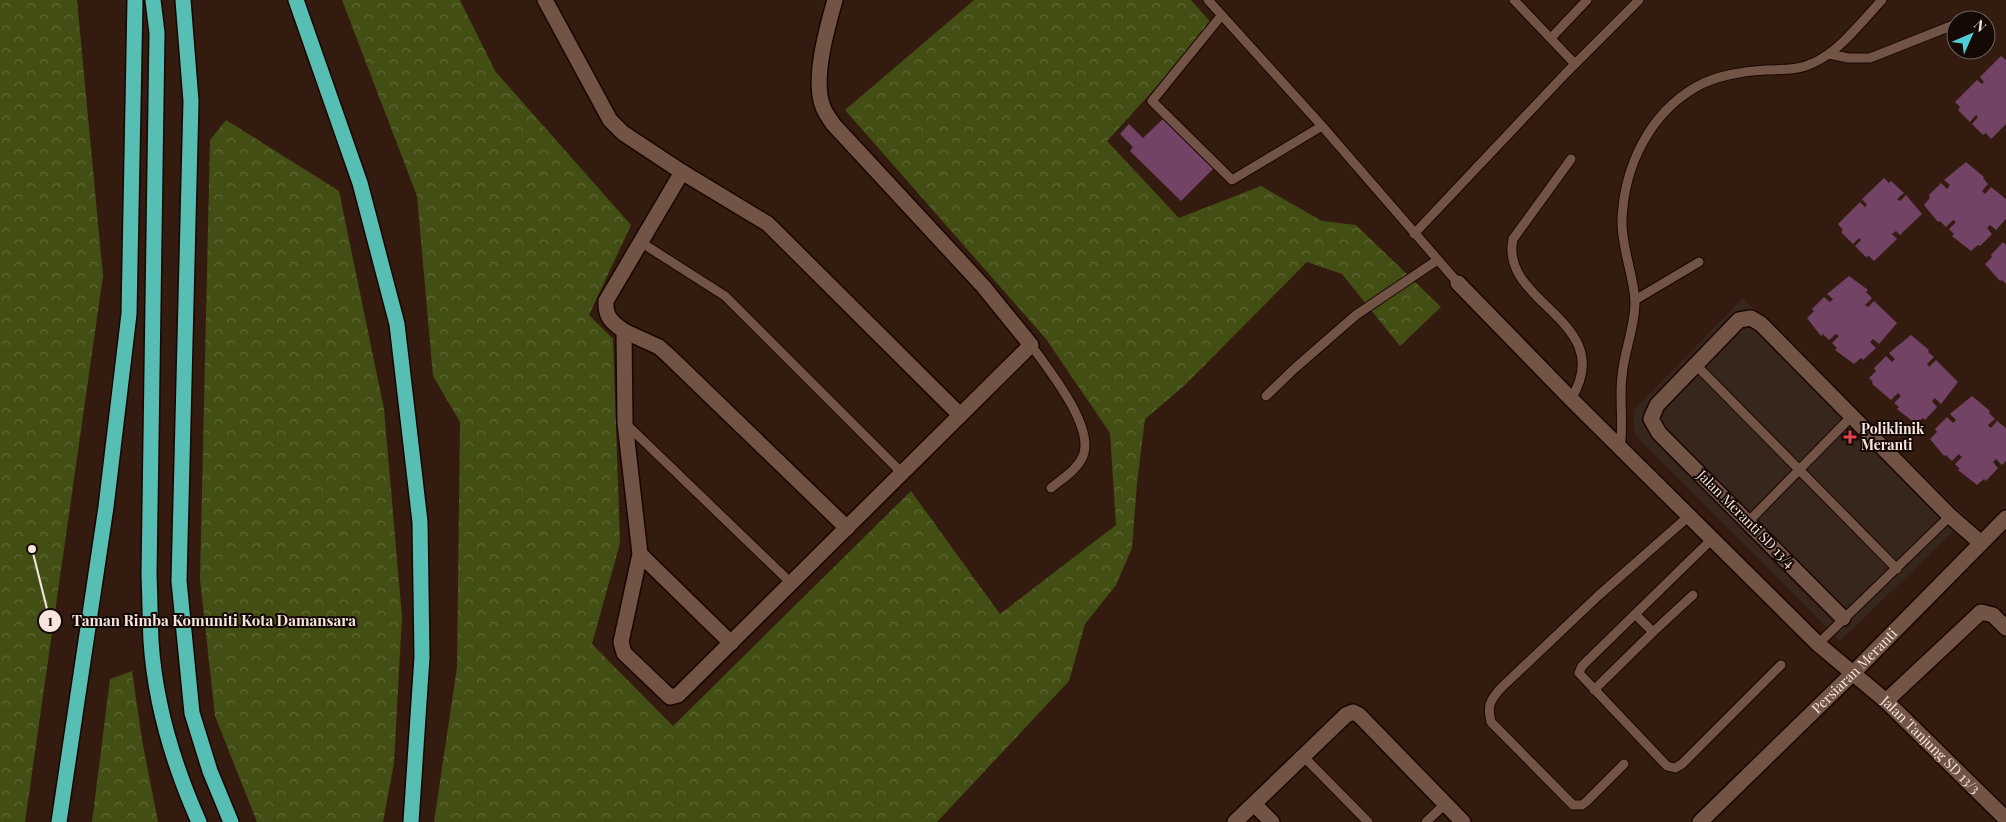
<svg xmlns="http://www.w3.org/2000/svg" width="2006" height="822" viewBox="0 0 2006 822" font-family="'Playfair Display',serif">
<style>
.commercial{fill:#36261c}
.forest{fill:url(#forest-crowns)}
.building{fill:#734366}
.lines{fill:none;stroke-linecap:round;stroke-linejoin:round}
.lane-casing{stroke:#1b0500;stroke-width:11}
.street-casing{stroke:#1b0500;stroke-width:18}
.secondary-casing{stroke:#1b0500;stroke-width:18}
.highway-casing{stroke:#1b0500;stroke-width:18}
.lane{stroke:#715446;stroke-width:9}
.street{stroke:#715446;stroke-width:15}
.secondary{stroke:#715446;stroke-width:15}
.highway{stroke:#56beb2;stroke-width:15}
.health-dot{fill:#e0444e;stroke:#140905;stroke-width:2}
.labels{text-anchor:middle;stroke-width:4;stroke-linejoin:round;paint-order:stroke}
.poi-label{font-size:14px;font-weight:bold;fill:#f8e6de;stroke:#140905;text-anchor:start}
.street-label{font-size:14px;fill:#f8e6de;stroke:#140905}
.leader{fill:none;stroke:#f8e6de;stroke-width:2}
.callout-dot{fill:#f8e6de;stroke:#140905;stroke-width:2}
.mark-label{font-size:15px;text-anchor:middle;font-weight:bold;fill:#111}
.callout-label{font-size:15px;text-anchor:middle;font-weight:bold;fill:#f8e6de;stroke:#140905;stroke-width:4;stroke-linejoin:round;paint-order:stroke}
</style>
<defs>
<pattern id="forest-crowns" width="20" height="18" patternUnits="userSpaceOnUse" patternTransform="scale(1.25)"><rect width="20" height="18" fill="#434e14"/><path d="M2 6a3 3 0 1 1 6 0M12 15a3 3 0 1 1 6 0" fill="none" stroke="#5f6836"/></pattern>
</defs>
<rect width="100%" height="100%" fill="#341b0f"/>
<path class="commercial" d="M1743,298L1967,518L1840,641L1635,435L1633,411Z"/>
<path class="forest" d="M0,0H77L103,276L25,822H0Z
M342,0H460L495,71L631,225L589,315L613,339L620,543L592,644L673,726L911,491L1000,614L1116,525L1110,433L1046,339L845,110L974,0H1191L1213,25L1107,141L1179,218L1261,186L1322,221L1356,225L1441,307L1400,346L1342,274L1307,262L1185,385L1145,419L1137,483L1132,548L1116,585L1085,624L1069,681L937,822H434L457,667L460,422L433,376L417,196Z
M226,120L339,191L384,409L402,617L394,763L383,822H257L215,716L200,579L210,140Z
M132,671L142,740L158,822H92L110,679Z"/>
<path class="building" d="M2001,56L2006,60V124L1991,139L1986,133L1983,135L1972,124L1978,117L1976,115L1970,122L1958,110L1960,107L1955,102L1977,80L1982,84L1984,82L1980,77Z
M1164,118L1214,168L1181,201L1130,151L1133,147L1120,134L1129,124L1143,138Z
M1966,162L1984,177L1983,178L1988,184L1982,191L1985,194L1991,187L2006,199V219L1996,230L1990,225L1987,228L1992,234L1980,246L1978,245L1971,251L1952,236L1954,234L1949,229L1956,222L1953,220L1946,227L1940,221L1938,222L1924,205L1930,198L1929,195L1941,183L1947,189L1950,185L1944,180Z
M1884,178L1889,183L1891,181L1904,193L1897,199L1900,201L1906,195L1922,214L1900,235L1896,231L1892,234L1897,239L1874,261L1869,256L1866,257L1855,246L1861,240L1859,238L1853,244L1841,232L1843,230L1838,224L1860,202L1865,207L1867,205L1862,199Z
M2003,242L2006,245V284L2002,280L2000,281L1985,264L1992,257L1991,255Z
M1849,276L1868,290L1866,292L1872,298L1865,305L1868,307L1874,301L1897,323L1879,344L1873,339L1870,342L1876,348L1863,360L1861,358L1854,364L1835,350L1837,348L1832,343L1839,336L1836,334L1829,340L1823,334L1821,336L1807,318L1814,311L1812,309L1824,297L1830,302L1833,299L1827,294Z
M1911,335L1929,350L1928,352L1934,357L1927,364L1929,367L1936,360L1958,382L1941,404L1935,398L1932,401L1937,407L1925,420L1923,418L1916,424L1897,409L1899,407L1894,403L1901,396L1898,393L1891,400L1872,384L1873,382L1869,378L1876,371L1874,368L1886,356L1892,362L1895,359L1889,353Z
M1972,396L1990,411L1989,413L1995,419L1988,425L1991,428L1997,421L2006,428V461L2002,465L1996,459L1993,462L1998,468L1986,481L1984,479L1977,485L1958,470L1960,469L1955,464L1962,457L1959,454L1952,461L1946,455L1944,456L1930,439L1937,432L1935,429L1947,417L1953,423L1956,420L1950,414Z"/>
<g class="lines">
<defs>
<path id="lane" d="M1208,0L1322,126L1458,283
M1514,0L1575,64
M1221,16L1152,101L1232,180L1322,126
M1966,20L1977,16
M1551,38L1587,0
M1829,54L1848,58H1870L1956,24
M1414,234L1566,73L1639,0
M642,243L725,296L902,473
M1635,300L1699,262
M1031,345C1048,369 1092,423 1084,453C1080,468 1062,479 1051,488
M1696,365L1897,569
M1266,396L1294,369L1356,315L1436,261
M1571,399C1619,321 1499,304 1513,239L1571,159
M625,423L791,583
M1620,448C1624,424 1619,400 1622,376C1624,351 1635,328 1635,302C1634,275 1621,247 1622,220C1624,167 1649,114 1696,87C1715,76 1743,71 1765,70C1781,69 1797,71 1813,63C1840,51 1862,21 1882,0
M1749,521L1852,416
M1712,539L1582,666L1579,673L1667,766L1675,768L1682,764L1781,665
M1635,614L1653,632L1693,595
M1818,644L1950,516
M1594,690L1653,632
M1303,756L1368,822
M1624,764L1586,802L1582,805H1573L1491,722C1487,706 1490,700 1501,688L1598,596L1689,516
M1426,822L1445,804"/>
<g id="street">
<path d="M545,0L610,120L623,133L682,172L768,224L960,415"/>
<path d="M682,172L606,301C605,316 611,322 624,331L625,423L640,554L621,642L624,653L670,697L678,695L1031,345L983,286L833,124C830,119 825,113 823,107C812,80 827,28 835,0"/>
<path id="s1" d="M1458,283L1571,399L1818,644L1886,701L2006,819"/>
<path d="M624,331L659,347L669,356L847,528"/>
<path d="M640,554L731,643"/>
<path d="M1843,618L1659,433L1651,419L1657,405L1739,320L1751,318L1761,324L1950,516L1981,543"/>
<path d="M1886,701L1981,612L1993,615L2006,628"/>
<path d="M1254,804L1272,822"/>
<path d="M1235,822L1346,715L1353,712L1359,715L1463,822"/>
</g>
<g id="secondary">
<path id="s2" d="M1700,822L1853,673L2006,518"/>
</g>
<path id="highway" d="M153,0L157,33L149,575C150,597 150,619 151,641C155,702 174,766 199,822
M183,0L191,101L179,581L192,713L210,771L231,822
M296,0L360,183L397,324L420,522L422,657L411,822
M59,822L106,507L129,314L135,0"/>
</defs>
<use href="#lane" class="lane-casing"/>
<use href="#street" class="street-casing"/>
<use href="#secondary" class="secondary-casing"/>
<use href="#highway" class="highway-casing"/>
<use href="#lane" class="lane"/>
<use href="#street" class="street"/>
<use href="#secondary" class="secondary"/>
<use href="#highway" class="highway"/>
</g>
<path class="health-dot" d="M1847.5 429.5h5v5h5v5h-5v5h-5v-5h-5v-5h5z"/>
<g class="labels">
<g class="poi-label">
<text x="1861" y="434">Poliklinik<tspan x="1861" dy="16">Meranti</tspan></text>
</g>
<g class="street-label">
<text transform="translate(1746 519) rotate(45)" y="5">Jalan Meranti SD 13/4</text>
<text dy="5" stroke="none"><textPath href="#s2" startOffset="216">Persiaran Meranti</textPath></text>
<text dy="5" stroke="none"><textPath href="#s1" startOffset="661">Jalan Tanjung SD 13/3</textPath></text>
</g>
</g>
<path class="leader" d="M32 549L50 621"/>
<g class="callout-dot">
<circle cx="32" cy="549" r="5"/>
<circle cx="50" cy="621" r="12"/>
</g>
<g class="mark-label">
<text x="50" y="626">1</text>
</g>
<g class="callout-label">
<text x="214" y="626">Taman Rimba Komuniti Kota Damansara</text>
</g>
<g transform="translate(1971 35) rotate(45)"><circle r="24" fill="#140905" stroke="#6f615c"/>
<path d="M0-4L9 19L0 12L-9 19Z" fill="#52cbd7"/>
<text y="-8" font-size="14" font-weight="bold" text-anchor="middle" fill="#f8e6de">N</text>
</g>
</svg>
